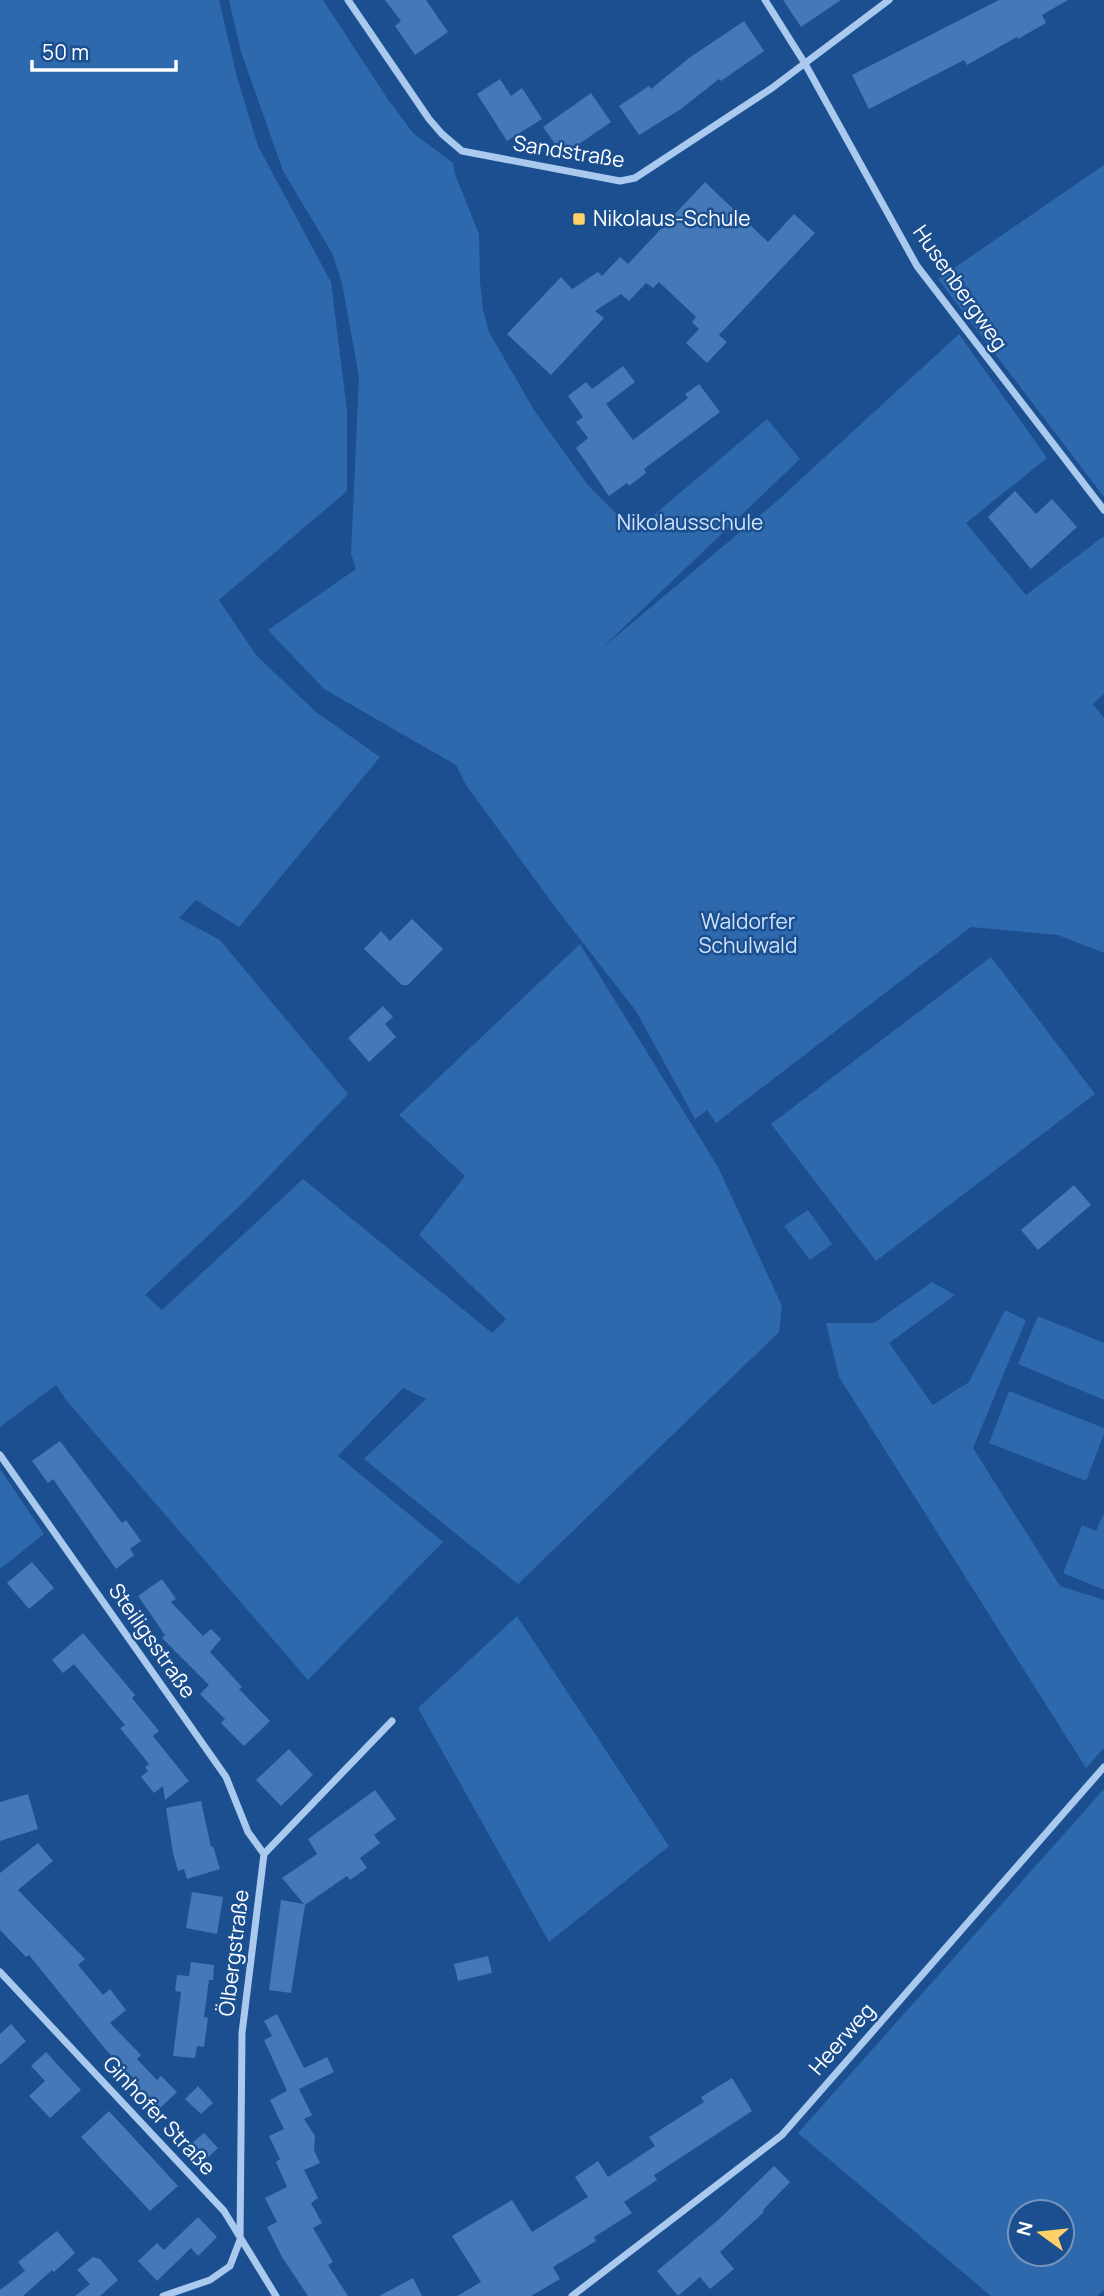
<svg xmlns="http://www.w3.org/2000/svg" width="1104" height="2296" viewBox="0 0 1104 2296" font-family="Manrope,sans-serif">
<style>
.green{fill:#2e69ad;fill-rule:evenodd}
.building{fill:#4478b7}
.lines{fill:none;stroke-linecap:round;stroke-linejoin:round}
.street{stroke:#a9c9ee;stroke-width:7}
.poi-dot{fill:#ffd166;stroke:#1b4f8f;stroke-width:2.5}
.labels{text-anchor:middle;stroke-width:5;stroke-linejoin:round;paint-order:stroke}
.street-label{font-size:21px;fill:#fff;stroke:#1b4f8f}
.poi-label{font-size:21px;fill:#fff;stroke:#1b4f8f;text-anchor:start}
.park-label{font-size:21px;fill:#cfe3fa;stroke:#1b4f8f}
</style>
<rect width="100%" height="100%" fill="#1b4f8f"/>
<path class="green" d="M0,0H219L237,77L258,146L331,282L347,411V491L219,600L256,655L316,712L380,757L239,927L196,900L179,918L220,940L348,1094L247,1199L145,1295L162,1310L303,1179L492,1333L506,1319L419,1235L465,1176L399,1115L580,944L718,1167L782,1306L779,1332L518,1584L364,1459L426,1399L403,1388L338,1456L443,1542L308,1680L67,1401L56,1385L0,1427Z
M229,0H323L387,98L413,133L453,163L455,174L479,234L480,282L483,310L489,332L534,410L587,484L634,532L767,419L800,459L601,649L777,501L959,334L1047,458L966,523L1026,595L1104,536V694L1093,704L1104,718V953L1058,935L971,927L716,1123L707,1110L695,1119L636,1011L555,907L466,785L456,765L324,689L268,630L356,569L351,554L359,377L342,283L332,253L283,171L241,52Z
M1104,165V497L938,279Z
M991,957L1095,1094L876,1261L771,1124Z
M808,1210L832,1244L810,1260L784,1226Z
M932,1282L955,1295L889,1343L933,1405L969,1382L1005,1310L1026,1320L973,1448L1060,1586L1104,1600V1748L1086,1768L839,1377L826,1323H874Z
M1038,1316L1104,1343V1400L1018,1364Z
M1009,1391L1104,1428V1434L1086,1481L989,1443Z
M0,1469L44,1534L0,1569Z
M1104,1513V1590L1063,1573L1082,1525L1096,1531Z
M517,1616L669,1846L549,1942L418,1708Z
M1104,1789V2290L1097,2296H991L798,2133ZM1062,2212V2254H1020V2212Z"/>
<path class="building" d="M385,0H426L448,32L415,55L395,26L401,21Z
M783,0H841L801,27Z
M999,0H1068L1042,15L1046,23L1018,39L1017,37L967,65L964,60L869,109L852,75Z
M744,21L764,51L721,81L719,79L681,109L639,135L619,106L649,86L651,89L689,58Z
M500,79L511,96L522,88L542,119L507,141L477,94Z
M591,93L611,122L563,155L543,127Z
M705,182L768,242L794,214L815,233L719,335L727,342L707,363L686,343L699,329L692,322L696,317L659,282L653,288L646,283L629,301L621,294L595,311L604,318L551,375L507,334L561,277L572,289L598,272L602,276L620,257L628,264Z
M623,366L635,382L606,404L633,440L688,398L685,394L699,384L720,412L644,469L646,473L629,486L627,483L609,496L576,448L588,438L576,422L583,417L568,396L586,382L592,389Z
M1015,491L1036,514L1052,499L1077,527L1031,569L988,517Z
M412,919L443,949L408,985H402L364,949L381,931L390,941Z
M383,1006L393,1017L385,1024L396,1037L369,1062L348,1038Z
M1074,1185L1091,1205L1038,1250L1021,1230Z
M60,1441L122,1523L126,1520L141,1541L130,1549L134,1555L116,1569L53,1479L48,1483L32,1461Z
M32,1562L54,1588L29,1609L7,1583Z
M162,1579L176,1599L171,1602L203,1636L211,1629L221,1639L210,1652L242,1687L239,1689L270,1721L244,1746L221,1723L225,1719L200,1694L209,1685L162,1638L165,1635L138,1596Z
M83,1633L135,1695L132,1698L159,1731L153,1736L189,1781L165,1800L163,1786L154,1793L141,1777L148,1771L145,1767L149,1764L120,1728L125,1725L74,1664L63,1673L52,1660Z
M289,1749L313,1775L281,1806L256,1780Z
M375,1790L396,1819L374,1835L380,1843L360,1858L367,1868L350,1880L347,1876L305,1905L291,1993L269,1990L281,1900L304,1904L282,1878L317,1854L308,1839Z
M28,1794L38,1829L0,1841V1802Z
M201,1801L211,1847L213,1846L220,1869L187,1879L184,1869L178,1871L173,1853L166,1808Z
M38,1843L53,1861L18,1890L85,1959L78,1965L103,1995L110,1989L126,2010L110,2023L141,2055L137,2059L157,2080L161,2076L177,2092L157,2111L135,2087L139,2084L106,2050L29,1955L26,1957L0,1930V1873Z
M192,1892L223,1897L217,1934L186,1928Z
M488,1956L492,1973L458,1981L454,1964Z
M191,1962L214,1965L213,1980H209L204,2017L208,2018L204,2047L197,2046L195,2058L173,2056L181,1992L175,1991L177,1975L189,1976Z
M277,2014L304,2068L327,2057L334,2072L299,2089L312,2115L304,2119L315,2136L314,2150L320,2163L304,2170L318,2198L311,2203L322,2223L313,2228L333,2262L328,2265L348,2296H308L282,2257L267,2227L277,2222L265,2198L287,2187L276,2162L280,2159L269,2136L284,2129L270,2100L287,2091L264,2040L272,2036L264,2021Z
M11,2024L26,2041L0,2065V2034Z
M46,2052L81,2090L50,2118L29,2096L45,2081L31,2066Z
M732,2078L752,2111L654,2175L657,2180L624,2202L632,2213L594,2237L596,2241L553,2267L560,2279L531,2296H457L481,2282L452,2236L512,2200L532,2232L588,2197L575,2177L598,2161L608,2177L655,2146L649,2137L704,2102L701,2097Z
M198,2086L213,2103L201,2114L185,2099Z
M109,2111L178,2186L150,2211L81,2137Z
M204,2133L218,2148L200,2165L185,2149Z
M774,2166L790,2182L763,2210L764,2212L720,2252L734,2269L710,2289L700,2277L678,2296L657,2271L717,2221Z
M198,2217L217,2237L198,2256L191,2248L157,2281L138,2261L157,2243L164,2250Z
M57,2231L75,2253L54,2272L52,2270L23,2296H0V2290L25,2271L18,2262Z
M93,2257L100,2259L118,2280L100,2296H75L90,2284L77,2270Z
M413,2278L422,2296H379Z"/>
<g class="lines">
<path class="street" d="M348,0L429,119L442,134L462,151L620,181L635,178L772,88L889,0
M765,0L804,62L917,266L1104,510
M0,1455L226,1777L248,1832L264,1854
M0,1972L224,2211L276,2296
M163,2296L210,2280L230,2266L240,2240L242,2033L264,1854L392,1721
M572,2296L782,2135L1104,1767"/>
</g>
<rect class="poi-dot" x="572" y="212" width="14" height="14" rx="3.5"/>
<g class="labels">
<g class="street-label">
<text transform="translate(569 152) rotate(9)" y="7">Sandstraße</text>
<text transform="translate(960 288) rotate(55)" y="7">Husenbergweg</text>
<text transform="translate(152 1641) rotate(55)" y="7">Steiligsstraße</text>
<text transform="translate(234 1953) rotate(-83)" y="7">Ölbergstraße</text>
<text transform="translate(842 2039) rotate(-49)" y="7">Heerweg</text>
<text transform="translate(159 2116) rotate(47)" y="7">Ginhofer Straße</text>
</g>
<g class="poi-label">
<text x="593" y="226">Nikolaus-Schule</text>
</g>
<g class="park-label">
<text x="690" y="530">Nikolausschule</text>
<text x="748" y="929">Waldorfer<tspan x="748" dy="24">Schulwald</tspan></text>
</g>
</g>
<g transform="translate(1041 2233) rotate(285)"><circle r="33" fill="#1b4f8f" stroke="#7695bc" stroke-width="2"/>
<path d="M0-5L12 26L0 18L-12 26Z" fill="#ffd166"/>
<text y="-10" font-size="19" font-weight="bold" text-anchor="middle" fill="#ffffff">N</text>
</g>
<path d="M32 60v10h144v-10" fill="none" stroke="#ffffff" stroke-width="3.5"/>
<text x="42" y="60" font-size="21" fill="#ffffff" stroke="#1b4f8f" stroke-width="5" paint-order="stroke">50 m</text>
</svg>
